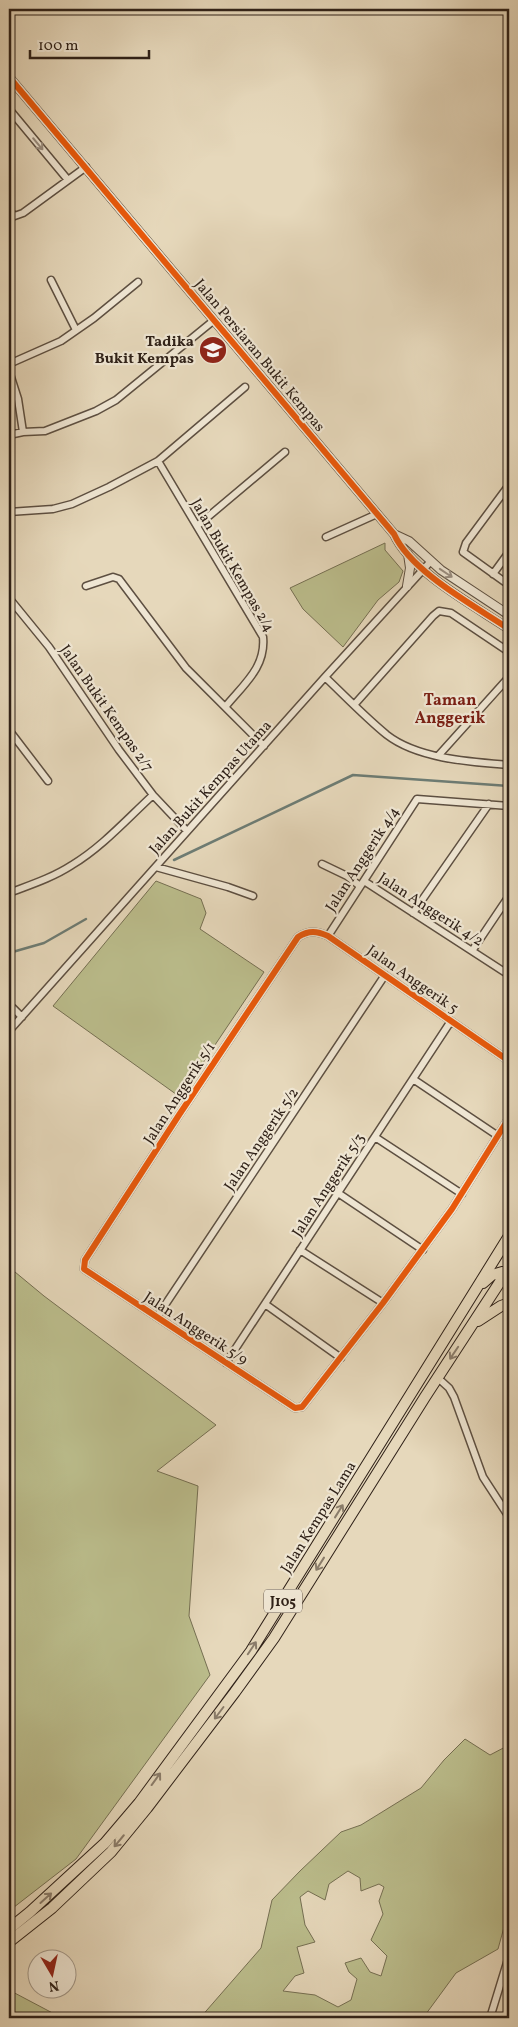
<svg xmlns="http://www.w3.org/2000/svg" width="518" height="2027" viewBox="0 0 518 2027" font-family="Vollkorn,serif">
<style>
.green{fill:#bbbd8c;stroke:#756f52;fill-rule:evenodd}
.lines{fill:none;stroke-linecap:round;stroke-linejoin:round}
.stream{stroke:#6d7c74;stroke-width:2.5}
.minor-casing{stroke:#5d4f41;stroke-width:9}
.tertiary-casing{stroke:#5d4f41;stroke-width:10}
.primary-casing{stroke:#2f2118;stroke-width:12}
.minor{stroke:#efe6d3;stroke-width:6}
.tertiary{stroke:#efe6d3;stroke-width:8}
.primary{stroke:#e6d8bb;stroke-width:10}
.cycleway-casing{stroke:#efe6d3;stroke-width:9}
.cycleway{stroke:#e8590c;stroke-width:6}
.oneway{stroke:#998d7f}
.oneway2{stroke:#8a7c6a}
.labels{text-anchor:middle;stroke-width:4.5;stroke-linejoin:round;paint-order:stroke}
.shield{fill:#efe6d3;stroke:#695c50;stroke-width:1}
.shield-label{font-size:14px;font-weight:bold;fill:#2f2118}
.poi-label{font-size:15px;font-weight:bold;fill:#2f2118;stroke:#efe6d3;text-anchor:end}
.street-label{font-size:15px;fill:#2f2118;stroke:#efe6d3}
.neighbourhood-label{font-size:16px;font-weight:bold;fill:#7a1f14;stroke:#efe6d3}
</style>
<rect width="100%" height="100%" fill="#e6d8bb"/>
<filter id="stains"><feTurbulence type="fractalNoise" baseFrequency=".004" numOctaves="4"/><feColorMatrix values="0 0 0 0 .2 0 0 0 0 .09 0 0 0 0 .02 0 0 0 .5 -.17"/></filter>
<radialGradient id="worn" r=".72"><stop offset=".6" stop-color="#630" stop-opacity="0"/><stop offset="1" stop-color="#630" stop-opacity=".3"/></radialGradient>
<path class="green" d="M385,543V550L403,571L399,582L378,600L343,647L303,609L290,588Z
M156,881L201,899L206,913L200,929L264,972L180,1097L53,1006Z
M9,1267L44,1296L216,1425L157,1471L198,1486L189,1616L210,1675L76,1859L9,1911Z
M465,1739L490,1755L509,1745V1909L498,1949L456,1973L423,2018H200L261,1948L272,1900L300,1871L341,1832L361,1825L421,1788L444,1760ZM348,1871L360,1878L361,1891L379,1884L384,1887L379,1901L383,1914L371,1940L387,1956L381,1976L370,1972L361,1958L345,1963L349,1972L357,1979L351,2000L338,2007L315,1995L283,1991L295,1976L304,1973L297,1947L315,1942L305,1925L300,1897L308,1891L325,1900L329,1884Z
M9,1990L62,2018H9Z"/>
<g class="lines">
<path class="stream" d="M174,860L353,775L509,786
M9,953L44,943L86,919"/>
<defs>
<path id="minor" d="M9,109L68,180
M9,209L14,216
M9,218L23,213L86,167
M51,280L76,330
M9,364L61,341L94,318L138,282
M9,371L18,399L23,432
M9,435L23,432L45,431L96,411L116,400L213,321
M158,461L263,637C266,667 244,684 226,706
M509,485L466,543L463,552L509,585
M9,512L53,509L72,504L109,487L158,461L245,387
M197,526L285,452
M326,537L377,514
M493,574L509,552
M86,586L113,577L119,579L186,668L264,746
M9,598L49,647L119,750L153,795L187,831
M325,677C345,696 365,717 387,735C418,759 471,762 509,765
M354,705L433,616L439,611L451,613L509,652
M9,730L48,781
M438,756L509,677
M322,864L347,876L360,886
M156,867L228,887L253,896
M364,881L509,975
M9,893C30,885 52,878 72,865C102,847 127,819 153,795
M413,913L489,804
M328,936L417,799L509,806
M472,951L509,896
M9,1009L13,1008L22,1017
M9,1031L325,677L431,561
M509,1061L328,936C317,931 309,930 298,937L179,1115L85,1260L84,1269L295,1408L302,1407L383,1303L452,1209L509,1118
M413,1079L498,1136
M375,1137L462,1194
M338,1193L423,1250
M300,1250L383,1303
M265,1304L341,1358
M157,1317L385,975
M226,1363L451,1021
M438,1378L449,1388L454,1397L483,1477L509,1517
M490,2018L509,1956"/>
<path id="tertiary" d="M9,77L394,534C411,572 475,606 509,629
M394,534L409,541L441,570L509,615
M407,586L410,568L408,554"/>
<path id="primary" d="M483,1283L492,1275L509,1270
M478,1321L501,1306L509,1303
M9,1929L30,1912L105,1843L139,1803L251,1651L509,1236
M9,1942L52,1908L111,1852L147,1808L235,1692L274,1638L425,1397L509,1268"/>
</defs>
<use href="#minor" class="minor-casing"/>
<use href="#tertiary" class="tertiary-casing"/>
<use href="#primary" class="primary-casing"/>
<use href="#minor" class="minor"/>
<use href="#tertiary" class="tertiary"/>
<use href="#primary" class="primary"/>
<defs>
<path id="cycleway" d="M9,77L394,534C411,572 475,606 509,629
M509,1061L328,936C317,931 309,930 298,937L179,1115L85,1260L84,1269L295,1408L302,1407L383,1303L452,1209L509,1118"/>
</defs>
<use href="#cycleway" class="cycleway-casing"/>
<use href="#cycleway" class="cycleway"/>
</g>
<defs><path id="oneway-shaft" d="M-6 0H5M1.5-3L5.5 0L1.5 3" fill="none" stroke-width="1.6" stroke-linecap="round" stroke-linejoin="round" transform="scale(1.25)"/></defs>
<g class="oneway">
<use href="#oneway-shaft" transform="translate(38 144) rotate(50)"/>
<use href="#oneway-shaft" transform="translate(446 573) rotate(34)"/>
</g>
<g class="oneway2">
<use href="#oneway-shaft" transform="translate(454 1353) rotate(124)"/>
<use href="#oneway-shaft" transform="translate(339 1511) rotate(-58)"/>
<use href="#oneway-shaft" transform="translate(320 1564) rotate(122)"/>
<use href="#oneway-shaft" transform="translate(252 1648) rotate(-56)"/>
<use href="#oneway-shaft" transform="translate(219 1713) rotate(127)"/>
<use href="#oneway-shaft" transform="translate(156 1779) rotate(-54)"/>
<use href="#oneway-shaft" transform="translate(119 1841) rotate(130)"/>
<use href="#oneway-shaft" transform="translate(46 1898) rotate(-42)"/>
</g>
<defs>
<symbol id="school-disc" viewBox="-11 -11 22 22"><circle r="9.5" fill="#8f2418" stroke="#efe6d3"/><path d="M0-5L7-2L0 1L-7-2ZM-4 1L0 2.5L4 1V4Q0 6-4 4Z" fill="#fff"/></symbol>
</defs>
<g fill-rule="evenodd">
<use href="#school-disc" x="197" y="334" width="32" height="32"/>
</g>
<g class="labels">
<rect class="shield" x="264" y="1589.5" width="38" height="23" rx="4"/>
<g class="shield-label">
<text x="283" y="1606">J105</text>
</g>
<g class="poi-label">
<text x="194" y="346">Tadika<tspan x="194" dy="17">Bukit Kempas</tspan></text>
</g>
<g class="street-label">
<text transform="translate(260 355) rotate(50)" y="5">Jalan Persiaran Bukit Kempas</text>
<text transform="translate(233 565) rotate(60)" y="5">Jalan Bukit Kempas 2/4</text>
<text transform="translate(107 708) rotate(55)" y="5">Jalan Bukit Kempas 2/7</text>
<text transform="translate(210 787) rotate(-48)" y="5">Jalan Bukit Kempas Utama</text>
<text transform="translate(362 859) rotate(-57)" y="5">Jalan Anggerik 4/4</text>
<text transform="translate(431 909) rotate(33)" y="5">Jalan Anggerik 4/2</text>
<text transform="translate(413 979) rotate(35)" y="5">Jalan Anggerik 5</text>
<text transform="translate(179 1093) rotate(-57)" y="5">Jalan Anggerik 5/1</text>
<text transform="translate(261 1139) rotate(-56)" y="5">Jalan Anggerik 5/2</text>
<text transform="translate(328 1185) rotate(-57)" y="5">Jalan Anggerik 5/3</text>
<text transform="translate(196 1328) rotate(33)" y="5">Jalan Anggerik 5/9</text>
<text transform="translate(318 1517) rotate(-58)" y="5">Jalan Kempas Lama</text>
</g>
<g class="neighbourhood-label">
<text x="450" y="705">Taman<tspan x="450" dy="18">Anggerik</tspan></text>
</g>
</g>
<rect width="518" height="2027" fill="none" stroke="#e6d8bb" stroke-width="30"/>
<rect x="10" y="10" width="498" height="2007" fill="none" stroke="#2f2118" stroke-width="2.5"/>
<rect x="15" y="15" width="488" height="1997" fill="none" stroke="#2f2118"/>
<g transform="translate(52 1974) rotate(171)"><circle r="24" fill="#efe6d3" stroke="#a29788"/>
<path d="M0-4L9 19L0 12L-9 19Z" fill="#8f2418"/>
<text y="-8" font-size="14" font-weight="bold" text-anchor="middle" fill="#2f2118">N</text>
</g>
<path d="M30 50v8h119v-8" fill="none" stroke="#2f2118" stroke-width="2.5"/>
<text x="38" y="50" font-size="15" fill="#2f2118" stroke="#efe6d3" stroke-width="4" paint-order="stroke">100 m</text>
<rect width="100%" height="100%" filter="url(#stains)"/>
<rect width="100%" height="100%" fill="url(#worn)"/>
</svg>
